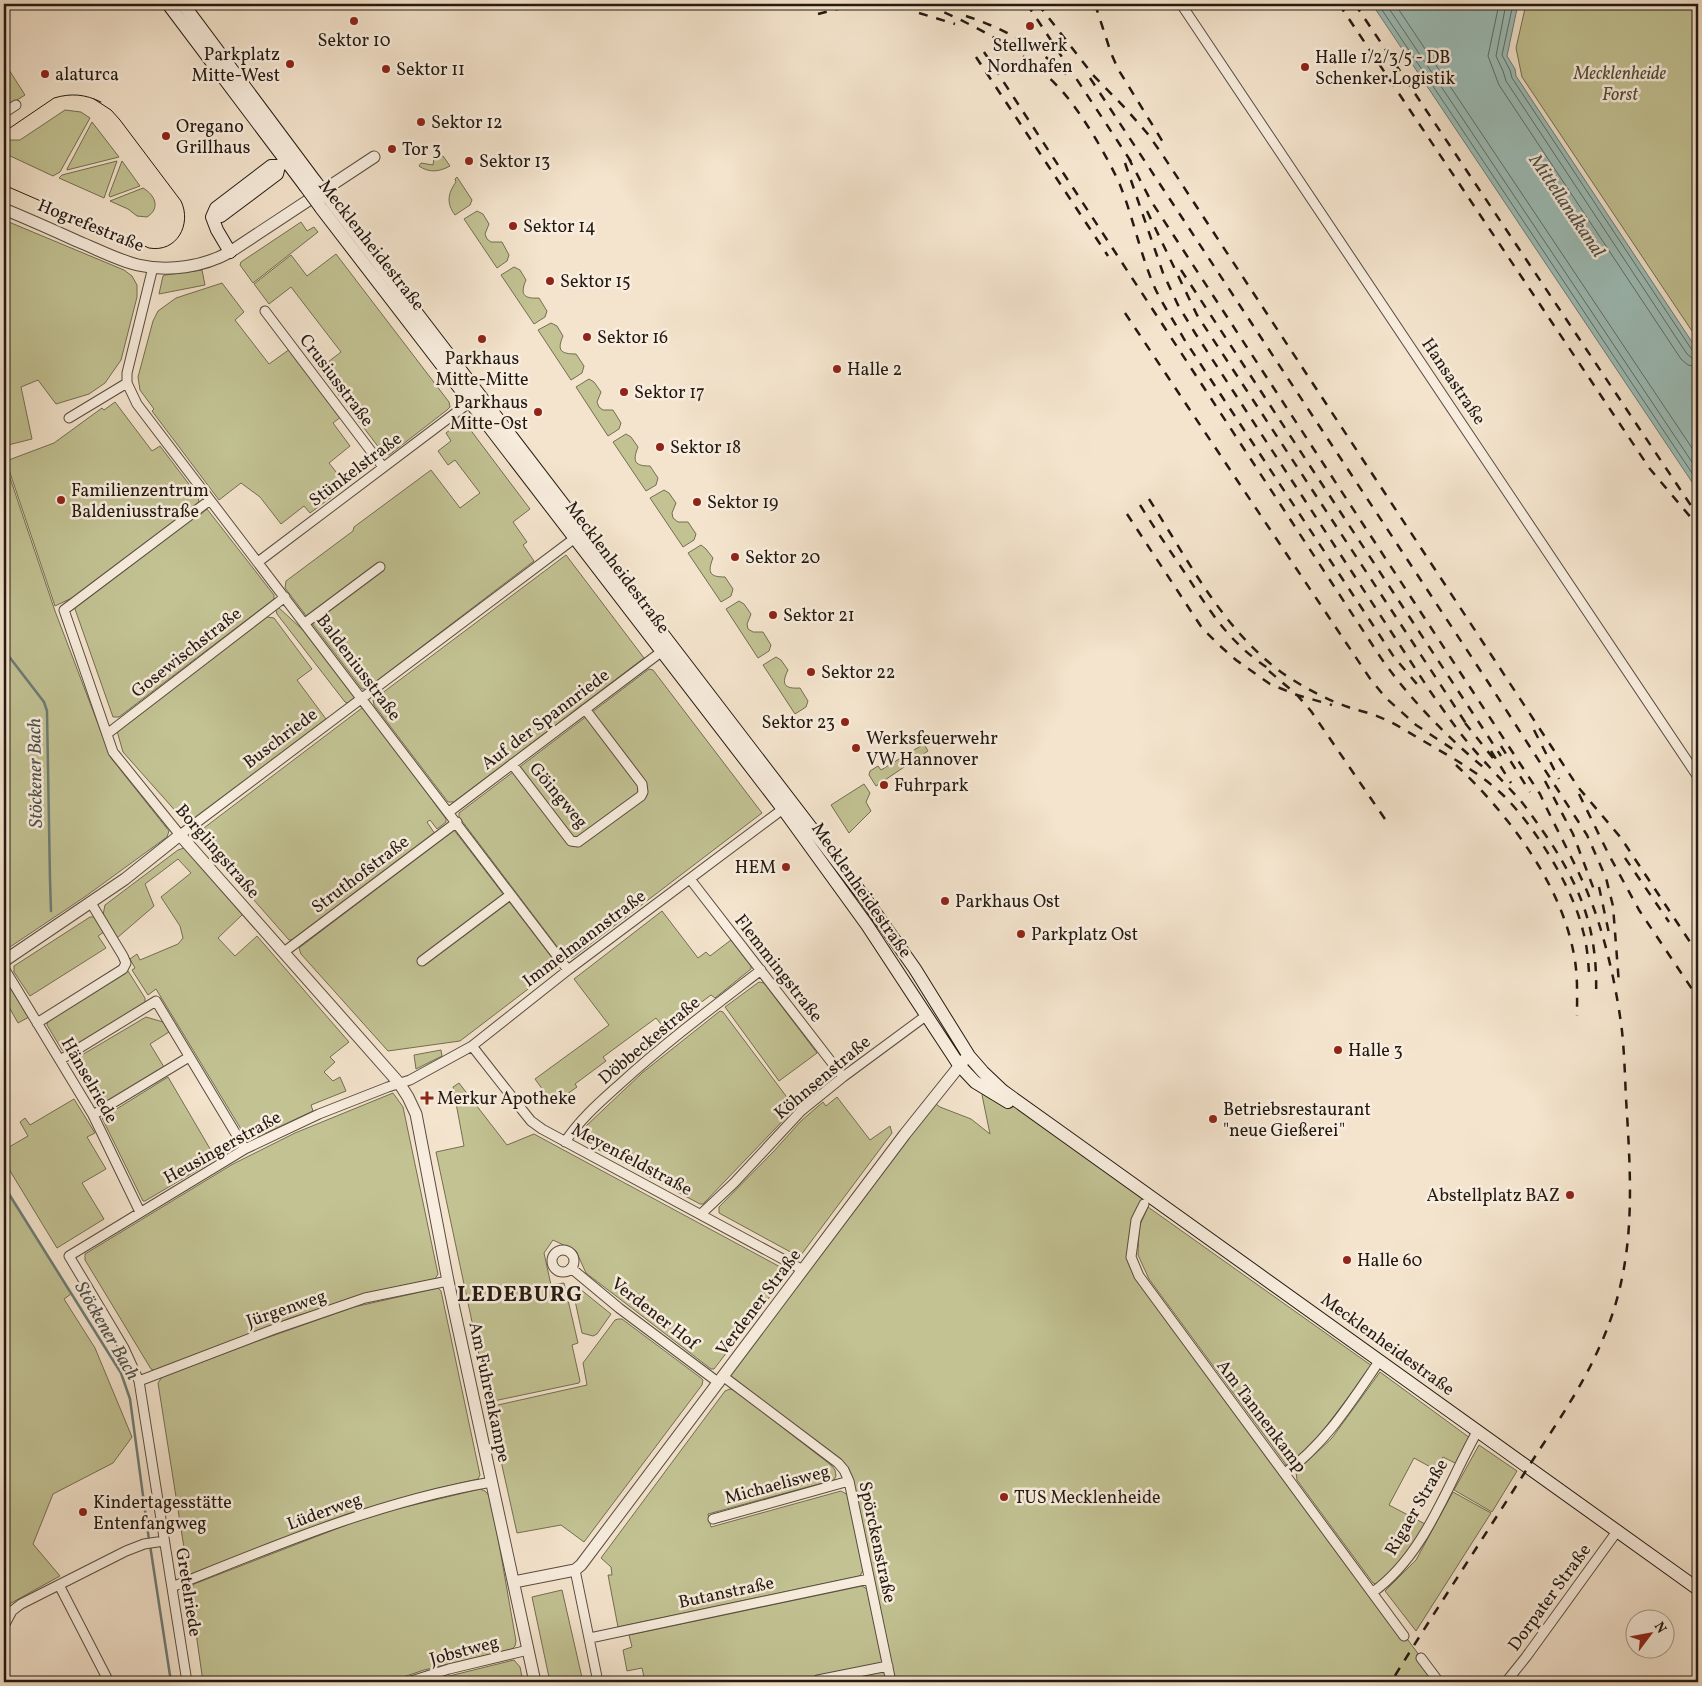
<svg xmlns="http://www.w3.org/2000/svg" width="1702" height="1686" viewBox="0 0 1702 1686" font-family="Vollkorn,serif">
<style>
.green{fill:#c2c293;stroke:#736e52}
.water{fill:#9cbeb9;stroke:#6c7c76}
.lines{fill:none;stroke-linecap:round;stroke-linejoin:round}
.shore{stroke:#606c66;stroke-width:1}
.stream{stroke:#6c7c76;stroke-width:2.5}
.minor-casing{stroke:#584c41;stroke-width:11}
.tertiary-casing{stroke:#584c41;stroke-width:13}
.secondary-casing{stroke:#241a12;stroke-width:14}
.minor{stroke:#f8edde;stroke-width:9}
.tertiary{stroke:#f8edde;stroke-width:11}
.secondary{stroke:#f8edde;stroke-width:12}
.tram{stroke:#241a12;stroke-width:1}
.rail{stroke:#241a12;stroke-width:2.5;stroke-dasharray:9 9;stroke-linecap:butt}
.secondary-bridge-casing{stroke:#241a12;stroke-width:14;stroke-linecap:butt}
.secondary-bridge{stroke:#f8edde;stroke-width:12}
.poi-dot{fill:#8f2418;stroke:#f8edde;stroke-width:2}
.labels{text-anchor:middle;stroke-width:5;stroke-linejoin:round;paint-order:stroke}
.poi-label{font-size:18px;fill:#241a12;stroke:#f8edde;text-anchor:start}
.park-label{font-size:18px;font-style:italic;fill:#534c39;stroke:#f8edde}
.street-label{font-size:18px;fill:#241a12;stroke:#f8edde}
.water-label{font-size:19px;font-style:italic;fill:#4e534c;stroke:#f8edde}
.district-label{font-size:22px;font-weight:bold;letter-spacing:1px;fill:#241a12;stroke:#f8edde}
</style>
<rect width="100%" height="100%" fill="#f4e4cd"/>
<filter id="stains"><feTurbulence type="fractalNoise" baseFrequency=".004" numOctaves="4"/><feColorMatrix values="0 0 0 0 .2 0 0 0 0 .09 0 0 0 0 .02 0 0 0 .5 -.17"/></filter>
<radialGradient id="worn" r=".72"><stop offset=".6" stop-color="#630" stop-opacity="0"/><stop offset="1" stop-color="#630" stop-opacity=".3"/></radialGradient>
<path class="green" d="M1526,4H1698V340L1522,77L1516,48Z
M4,62L25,95L4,108Z
M65,110L81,112L90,118L60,172L53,176L6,154L5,148L10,140H20Z
M92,122L119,157L67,170V169Z
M440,155L443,156L450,166C439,172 429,173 419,166L421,163L433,165L434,158Z
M117,161L104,198L59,178L62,175Z
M122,161L140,186L110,197L109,195Z
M457,177L472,200L470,205L455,215C446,203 448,193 456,182L455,179Z
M143,188C155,195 161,208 147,217L137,216L128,209L110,201Z
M477,211L483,214L489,224L485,234L487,239L491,242H502L509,255L507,261L497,268L464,219Z
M4,220L124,270L132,276L137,285V297L121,360L105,383L89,394L56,404L38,380L21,387L32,439L4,446Z
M301,222L307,231L314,227L318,232L253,283L240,265L241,262Z
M336,254L449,402L450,407L447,410L389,455L383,453L319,369L341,352L291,287L269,304L254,284L291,255L307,276Z
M514,267L520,270L526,280C520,294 523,299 539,298L547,311L545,317L534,324L501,275Z
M202,270L205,285L159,294L163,276L165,275Z
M222,283L244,312L235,320L269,364L290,349L342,416L333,423L350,446L329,463L340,477L327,488L333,496L310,513L304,506L281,524L260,497L241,483L219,500L152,411L154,409L140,390L138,377L153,321L158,311L176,298Z
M551,323L557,326L563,336C557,350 560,354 576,354L584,366L582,373L571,380L538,330Z
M589,379L594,382L601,392L597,402L599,407L603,410H613L621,423L619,429L608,436L576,387Z
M115,402L152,451L160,446L198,496L199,502L74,597L55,606L6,461L54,443L102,408L104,410Z
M460,422L466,424L530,509L513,522L527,542L523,545L534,561L366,689H362L285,588L286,581L353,531L354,527L431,470L460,508L480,493L455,460L448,465L438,451L451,441L446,433Z
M626,434L631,437L638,447C632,462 635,466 650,466L658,478L656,485L646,491L613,442Z
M4,460L55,611L111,758L169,831L167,837L86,896L4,951Z
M664,490L669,493L676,503L672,513L673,518L678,522H688L696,534L694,540L683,547L650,498Z
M207,509L274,595V599L119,717H113L75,609L76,605L195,515H200Z
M701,545L706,549L713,558C707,573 710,577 725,577L733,589L731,596L721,602L688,553Z
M566,555L644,658L454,802H448L374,705L373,700Z
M739,601L744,604L751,614L747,624L748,629L753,632H763L771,645L769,651L758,658L726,609Z
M278,607L304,631H307L355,697L348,703L345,702L277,614L276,610Z
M267,617L274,618L312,669L297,680L326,719L187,824L123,752L117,731Z
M776,657L781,660L788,670C781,684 784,689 800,688L808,701L806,707L795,714L763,665Z
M649,669L653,670L762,813L572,958L565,957L459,817V813Z
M362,708H365L446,819V822L437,829L430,820L427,822L435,834L294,940H289L196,834Z
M924,744L928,751L876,786L869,775L870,771L878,766L881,770Z
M864,784L870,793L866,802L871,811L849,833L831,805Z
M454,830L556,963L557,967L460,1041L388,1051L301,954L299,948Z
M184,848L188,852L243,914L218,938L235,956L257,936L349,1042L330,1057L335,1062L324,1072L333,1081L340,1077L346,1091L311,1105L313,1111L251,1140L247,1139L156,989L148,995L132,970L135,968L130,959L137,954L140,960L178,944L183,938L180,926L161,897L191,873L178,859L145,884L154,906L117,938L103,915L105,905L178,850Z
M662,911L698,958L706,952L710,956L731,940L751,966V969L715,998L711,995L668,1027L664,1028L656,1018L603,1057L606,1061L575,1084L577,1087L553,1104L535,1079L609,1025L574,979Z
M90,917H95L104,932L98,936L106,948L30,996L14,972V966Z
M128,971L145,998V1003L67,1052L62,1050L47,1025L48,1021Z
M4,977L29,1017L18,1023L9,1007L4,1010Z
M759,982L764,983L817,1053L779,1081L725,1007Z
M720,1011L723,1012L795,1108L703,1204H700L584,1142L582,1138L586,1126L642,1073Z
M146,1017L163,1022L169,1032L150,1044L164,1067L101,1105L98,1106L71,1063L75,1059Z
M441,1050L442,1056L416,1069L414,1055Z
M168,1077L216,1159L145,1201H143L102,1118Z
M459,1083L507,1145L534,1134L784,1269L786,1274L785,1277L714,1369H711L586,1273L576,1251L553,1240L544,1253L551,1285L564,1283L578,1343L572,1345L580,1381L579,1383L489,1402L436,1152L464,1146L453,1087Z
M985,1089L1056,1129L1150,1195L1144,1204L1131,1256L1139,1276L1439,1682H891L844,1470L724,1377L932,1101L940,1107L971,1119L990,1134L982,1095Z
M393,1093L403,1107L438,1274L435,1279L377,1292L293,1317L155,1371L151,1369L85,1260V1254L233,1164L295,1133Z
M837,1097L870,1140L890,1126L892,1133L801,1255H796L719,1213V1207L774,1151L801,1121L823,1102L826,1106Z
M74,1099L95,1133L87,1137L106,1169L82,1183L104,1219L57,1248L4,1161V1150L28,1136L20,1122L25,1118L30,1125Z
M4,1186L71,1294L64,1299L95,1348L132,1437L113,1463L53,1494L33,1544L60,1576L4,1607Z
M1148,1207L1372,1366L1312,1445L1289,1464L1286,1465L1284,1462L1149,1279L1138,1255L1139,1227Z
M438,1288L441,1291L480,1475L478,1479L434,1489L347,1514L192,1574L188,1573L158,1383L162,1377L255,1342L354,1307Z
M580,1289L611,1314L597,1334L593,1336L582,1333L574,1296Z
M618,1319H622L701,1378L703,1380L702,1385L584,1542L561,1525L517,1533L489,1407L587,1385L583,1363L615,1320Z
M1380,1372L1470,1438L1457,1464L1443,1457L1436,1470L1414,1458L1389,1505L1427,1525L1401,1566L1378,1585L1373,1583L1297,1480L1296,1472L1332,1438Z
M730,1389L734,1390L831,1465L835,1470L836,1476L834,1480L708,1514L711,1527L841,1491L848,1495L863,1570L860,1576L618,1627L608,1575H612L611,1567L601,1558L725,1391Z
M1479,1445L1517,1471L1492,1512L1454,1490Z
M480,1489L485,1491L491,1498L516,1641L515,1646L512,1649L424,1670L388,1682H203L190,1591L194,1584L372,1515Z
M1453,1492L1491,1513L1416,1631L1385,1591L1416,1560Z
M862,1586L867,1589L887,1682H645L642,1668L627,1671L623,1650L632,1647L629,1635Z
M562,1590L583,1682H550L532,1597Z
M514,1660L520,1667L523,1682H425Z"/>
<path class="water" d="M1372,4H1518L1507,56L1515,69L1516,76L1698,351V491Z"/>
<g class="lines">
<path class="shore" d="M1378,4L1698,482
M1386,4L1698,471
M1395,4L1698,457
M1499,4L1488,56L1499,85L1681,359L1688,365L1698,367
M1506,4L1496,56L1503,71L1506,81L1687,354L1692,358L1698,359
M1513,4L1502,55L1510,70L1512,78L1692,350L1698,353"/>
<path class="stream" d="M4,650L44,702L47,711L50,880
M50,880L51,911
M4,1186L121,1373L130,1399L149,1540
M150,1545L171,1682"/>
<defs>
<path id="minor" d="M1181,4L1698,777
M4,113L16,105
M153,267L127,373V383L137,404L568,970
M265,311L383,467
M69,418L127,383
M210,500L64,610L113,752L180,835L575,538
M258,562L470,402
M305,623L380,567
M107,734L285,597
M512,764L571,841L578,842L641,796L643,792L642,784L585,709
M449,812L661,652
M690,879L843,1077
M284,952L457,822
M422,961L510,895
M4,968L93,1115L140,1212
M37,1023L123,969L126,963L123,956L91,903
M472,1046L523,1111L531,1121L542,1129L803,1270
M60,1060L156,1001L245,1149
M93,1115L189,1057
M565,1142C580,1119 600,1102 620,1084C665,1043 713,1007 761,970
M1144,1204L1136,1220L1131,1257L1139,1276L1404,1636
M701,1214L734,1183L801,1111L843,1077L927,1015
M552 1261a11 11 0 1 1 22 0a11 11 0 1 1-22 0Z
M571,1268L619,1308L719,1383
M724,1377L838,1463L844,1470L849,1481L891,1682
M139,1381L272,1330L365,1298L448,1281
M1285,1473C1327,1442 1351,1402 1380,1360
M713,1519L849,1481
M575,1570L598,1682
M59,1585L109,1682
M172,1587C276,1545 380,1501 492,1482
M1373,1592C1425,1555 1447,1485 1478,1430
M4,1626L12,1611L21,1604L126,1551L144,1544L164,1541
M590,1638L869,1579
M1421,1658L1439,1682
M187,1682L139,1381L124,1348L69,1256L245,1149L319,1114L388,1087L410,1080L472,1046L568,970L783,809
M408,1682L449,1669L528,1650
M816,1682L818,1680L888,1666
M1506,1682L1526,1657L1618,1530"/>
<path id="tertiary" d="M4,209C28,219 53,230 77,241C97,249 117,260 138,265C168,272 203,267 230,252L374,157
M4,961L125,879L180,835L399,1083L408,1097L416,1114L448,1281L535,1682
M514,1582L575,1570L581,1565L905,1134L965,1059"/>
<path id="secondary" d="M168,4L305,186
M183,4L315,181
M331,201L865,898L915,969L969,1056L983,1072L1003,1091L1056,1129L1698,1589
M321,208L783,809L867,925L959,1065L975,1082L1008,1102
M212,217L221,216L277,174L279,166
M230,252L217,230L212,217L216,208L271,166H279L292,156"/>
</defs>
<use href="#minor" class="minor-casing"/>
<use href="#tertiary" class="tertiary-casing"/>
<use href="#secondary" class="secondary-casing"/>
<use href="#minor" class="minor"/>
<use href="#tertiary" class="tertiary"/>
<use href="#secondary" class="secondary"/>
<path class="tram" d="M4,132L54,98C71,93 85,94 101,102
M4,185L149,248C177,253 192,224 181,201L120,120L111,110L94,99"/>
<path class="rail" d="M885,4L912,7
M1027,4L1132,163
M1038,4L1093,75L1126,109L1147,133L1162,154L1578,787L1621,838L1698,954
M1095,4L1111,53L1118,69L1166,147
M1339,4L1650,469L1698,526
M1355,4L1698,516
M928,5C976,26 1026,51 1062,91C1075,106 1086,123 1097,141C1105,155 1113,169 1120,185C1133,217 1140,253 1154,286C1162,304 1174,321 1184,339L1394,657L1422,690
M919,13L955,24
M818,14L849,6L878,4
M966,16C1006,29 1042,50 1072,80
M984,52L1381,658C1410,699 1445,735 1483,767
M976,57L1108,256
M1090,78L1486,679L1587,835L1606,878L1613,906L1619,984
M1128,157L1151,201L1540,794C1560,838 1586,880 1600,927C1610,959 1618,998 1622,1031C1625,1059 1625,1087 1627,1114C1632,1198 1635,1270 1599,1348C1580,1391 1552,1430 1527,1469C1482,1540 1435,1611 1391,1682
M1125,163L1163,273L1178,305L1195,333L1430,691C1440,705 1450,720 1461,734C1479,757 1500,778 1520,800C1530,812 1539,826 1549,840C1584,893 1598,934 1596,998
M1147,211L1197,315L1469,728
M1181,270L1501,756
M1125,313L1371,680L1386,698L1416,725L1457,752
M1149,499C1188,560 1222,628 1281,672C1301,686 1325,699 1348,707C1359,711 1372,713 1384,719C1396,724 1408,732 1420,739C1449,756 1479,772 1504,796C1536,828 1573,888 1583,931C1587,945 1588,959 1589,972
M1140,505C1155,529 1171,552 1187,576C1213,616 1232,646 1274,672
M1127,514L1202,628L1219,645L1236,660L1270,684L1297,695L1332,705
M1269,671L1297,695L1311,711L1387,822
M1465,723L1493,758
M1534,730L1559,779
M1501,746L1530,792
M1491,751L1511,783
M1456,765C1508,814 1561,883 1574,955C1578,975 1577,996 1577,1016
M1545,781L1573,834L1596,895
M1579,794L1609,855L1639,910L1698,998
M1625,858L1669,922
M1599,887L1610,938"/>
<defs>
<path id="secondary-bridge" d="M315,181L331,201
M305,186L321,208"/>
</defs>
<use href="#secondary-bridge" class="secondary-bridge-casing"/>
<use href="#secondary-bridge" class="secondary-bridge"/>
</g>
<g class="poi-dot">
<circle cx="354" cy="21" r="5"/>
<circle cx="1030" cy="26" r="5"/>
<circle cx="290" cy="64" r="5"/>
<circle cx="1305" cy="67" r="5"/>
<circle cx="386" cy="69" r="5"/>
<circle cx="45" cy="74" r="5"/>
<circle cx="421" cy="122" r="5"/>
<circle cx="166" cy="136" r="5"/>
<circle cx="392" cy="149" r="5"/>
<circle cx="469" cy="161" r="5"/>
<circle cx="513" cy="226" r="5"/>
<circle cx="550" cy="281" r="5"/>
<circle cx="587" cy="337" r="5"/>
<circle cx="482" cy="339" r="5"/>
<circle cx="837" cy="369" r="5"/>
<circle cx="624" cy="392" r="5"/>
<circle cx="538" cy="412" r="5"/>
<circle cx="660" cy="447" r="5"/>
<circle cx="61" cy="500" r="5"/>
<circle cx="697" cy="502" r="5"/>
<circle cx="735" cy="557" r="5"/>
<circle cx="773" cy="615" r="5"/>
<circle cx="811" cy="672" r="5"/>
<circle cx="845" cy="722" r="5"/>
<circle cx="856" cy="748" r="5"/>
<circle cx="884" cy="785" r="5"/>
<circle cx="786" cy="867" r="5"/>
<circle cx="945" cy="901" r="5"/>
<circle cx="1021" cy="934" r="5"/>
<circle cx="1338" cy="1050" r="5"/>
<path d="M424.5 1090.5h5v5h5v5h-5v5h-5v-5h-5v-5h5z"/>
<circle cx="1213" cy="1119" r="5"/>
<circle cx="1570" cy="1195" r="5"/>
<circle cx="1347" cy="1260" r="5"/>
<circle cx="1004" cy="1497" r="5"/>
<circle cx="83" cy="1512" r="5"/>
</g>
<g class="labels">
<g class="poi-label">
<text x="354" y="46" text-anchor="middle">Sektor 10</text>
<text x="1030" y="51" text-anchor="middle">Stellwerk<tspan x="1030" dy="21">Nordhafen</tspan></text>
<text x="280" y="60" text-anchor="end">Parkplatz<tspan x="280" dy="21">Mitte-West</tspan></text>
<text x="1315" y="63">Halle 1/2/3/5 - DB<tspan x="1315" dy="21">Schenker Logistik</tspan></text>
<text x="396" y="75">Sektor 11</text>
<text x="55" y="80">alaturca</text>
<text x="431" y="128">Sektor 12</text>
<text x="176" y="132">Oregano<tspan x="176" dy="21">Grillhaus</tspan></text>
<text x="402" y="155">Tor 3</text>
<text x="479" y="167">Sektor 13</text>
<text x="523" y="232">Sektor 14</text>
<text x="560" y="287">Sektor 15</text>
<text x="597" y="343">Sektor 16</text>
<text x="482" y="364" text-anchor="middle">Parkhaus<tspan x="482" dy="21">Mitte-Mitte</tspan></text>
<text x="847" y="375">Halle 2</text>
<text x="634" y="398">Sektor 17</text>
<text x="528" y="408" text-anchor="end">Parkhaus<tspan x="528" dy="21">Mitte-Ost</tspan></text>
<text x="670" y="453">Sektor 18</text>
<text x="71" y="496">Familienzentrum<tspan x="71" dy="21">Baldeniusstraße</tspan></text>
<text x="707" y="508">Sektor 19</text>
<text x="745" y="563">Sektor 20</text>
<text x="783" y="621">Sektor 21</text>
<text x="821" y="678">Sektor 22</text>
<text x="835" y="728" text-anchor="end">Sektor 23</text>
<text x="866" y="744">Werksfeuerwehr<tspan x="866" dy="21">VW Hannover</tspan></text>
<text x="894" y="791">Fuhrpark</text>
<text x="776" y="873" text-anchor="end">HEM</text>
<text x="955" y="907">Parkhaus Ost</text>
<text x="1031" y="940">Parkplatz Ost</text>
<text x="1348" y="1056">Halle 3</text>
<text x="437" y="1104">Merkur Apotheke</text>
<text x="1223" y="1115">Betriebsrestaurant<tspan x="1223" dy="21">"neue Gießerei"</tspan></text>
<text x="1560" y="1201" text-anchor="end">Abstellplatz BAZ</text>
<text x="1357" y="1266">Halle 60</text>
<text x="1014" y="1503">TUS Mecklenheide</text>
<text x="93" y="1508">Kindertagesstätte<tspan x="93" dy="21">Entenfangweg</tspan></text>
</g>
<g class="park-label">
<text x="1620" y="79">Mecklenheide<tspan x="1620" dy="21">Forst</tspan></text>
</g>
<g class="street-label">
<text transform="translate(91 225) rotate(22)" y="6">Hogrefestraße</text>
<text transform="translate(372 245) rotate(52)" y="6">Mecklenheidestraße</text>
<text transform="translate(337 380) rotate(53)" y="6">Crusiusstraße</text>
<text transform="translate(1454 381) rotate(56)" y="6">Hansastraße</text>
<text transform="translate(355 469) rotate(-37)" y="6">Stünkelstraße</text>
<text transform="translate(618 567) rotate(53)" y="6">Mecklenheidestraße</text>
<text transform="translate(186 652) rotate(-38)" y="6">Gosewischstraße</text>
<text transform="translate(359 667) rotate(53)" y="6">Baldeniusstraße</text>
<text transform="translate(545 719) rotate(-37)" y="6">Auf der Spannriede</text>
<text transform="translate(280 738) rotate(-37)" y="6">Buschriede</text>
<text transform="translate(559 795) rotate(50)" y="6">Göingweg</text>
<text transform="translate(218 851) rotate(49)" y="6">Borglingstraße</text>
<text transform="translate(360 874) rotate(-37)" y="6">Struthofstraße</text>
<text transform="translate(862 890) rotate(55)" y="6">Mecklenheidestraße</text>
<text transform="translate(584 938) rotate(-37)" y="6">Immelmannstraße</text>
<text transform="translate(779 968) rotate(52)" y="6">Flemmingstraße</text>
<text transform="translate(649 1040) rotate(-40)" y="6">Döbbeckestraße</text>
<text transform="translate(822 1077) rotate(-40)" y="6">Köhnsenstraße</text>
<text transform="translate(90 1080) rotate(60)" y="6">Hänselriede</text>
<text transform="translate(222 1147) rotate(-29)" y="6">Heusingerstraße</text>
<text transform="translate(632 1159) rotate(28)" y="6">Meyenfeldstraße</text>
<text transform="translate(758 1302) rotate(-53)" y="6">Verdener Straße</text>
<text transform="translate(286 1308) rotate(-19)" y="6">Jürgenweg</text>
<text transform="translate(655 1313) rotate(38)" y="6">Verdener Hof</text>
<text transform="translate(1388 1344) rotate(36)" y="6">Mecklenheidestraße</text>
<text transform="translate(490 1392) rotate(78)" y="6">Am Fuhrenkampe</text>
<text transform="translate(1262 1416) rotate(53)" y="6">Am Tannenkamp</text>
<text transform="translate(777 1484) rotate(-15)" y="6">Michaelisweg</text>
<text transform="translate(1416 1507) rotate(-60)" y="6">Rigaer Straße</text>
<text transform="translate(324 1511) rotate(-20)" y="6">Lüderweg</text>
<text transform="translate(878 1542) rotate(78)" y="6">Spörckenstraße</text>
<text transform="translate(189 1592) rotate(81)" y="6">Gretelriede</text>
<text transform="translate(726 1592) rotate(-12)" y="6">Butanstraße</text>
<text transform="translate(1549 1597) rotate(-54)" y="6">Dorpater Straße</text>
<text transform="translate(464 1650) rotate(-15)" y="6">Jobstweg</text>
</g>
<g class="water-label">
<text transform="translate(1568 205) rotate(56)" y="7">Mittellandkanal</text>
<text transform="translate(34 773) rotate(-91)" y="7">Stöckener Bach</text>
<text transform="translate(108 1330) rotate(60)" y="7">Stöckener Bach</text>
</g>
<g class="district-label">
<text x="520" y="1301">LEDEBURG</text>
</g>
</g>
<rect width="1702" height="1686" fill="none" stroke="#f4e4cd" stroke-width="20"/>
<rect x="5" y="5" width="1692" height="1676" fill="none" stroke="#241a12" stroke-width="2.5"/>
<rect x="10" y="10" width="1682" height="1666" fill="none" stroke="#241a12"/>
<g transform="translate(1650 1634) rotate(58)"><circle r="24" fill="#f8edde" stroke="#a3998c"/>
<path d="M0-4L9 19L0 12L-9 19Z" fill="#8f2418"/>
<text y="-8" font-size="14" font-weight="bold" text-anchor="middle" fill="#241a12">N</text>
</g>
<rect width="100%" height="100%" filter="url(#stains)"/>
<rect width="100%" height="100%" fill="url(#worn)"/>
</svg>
